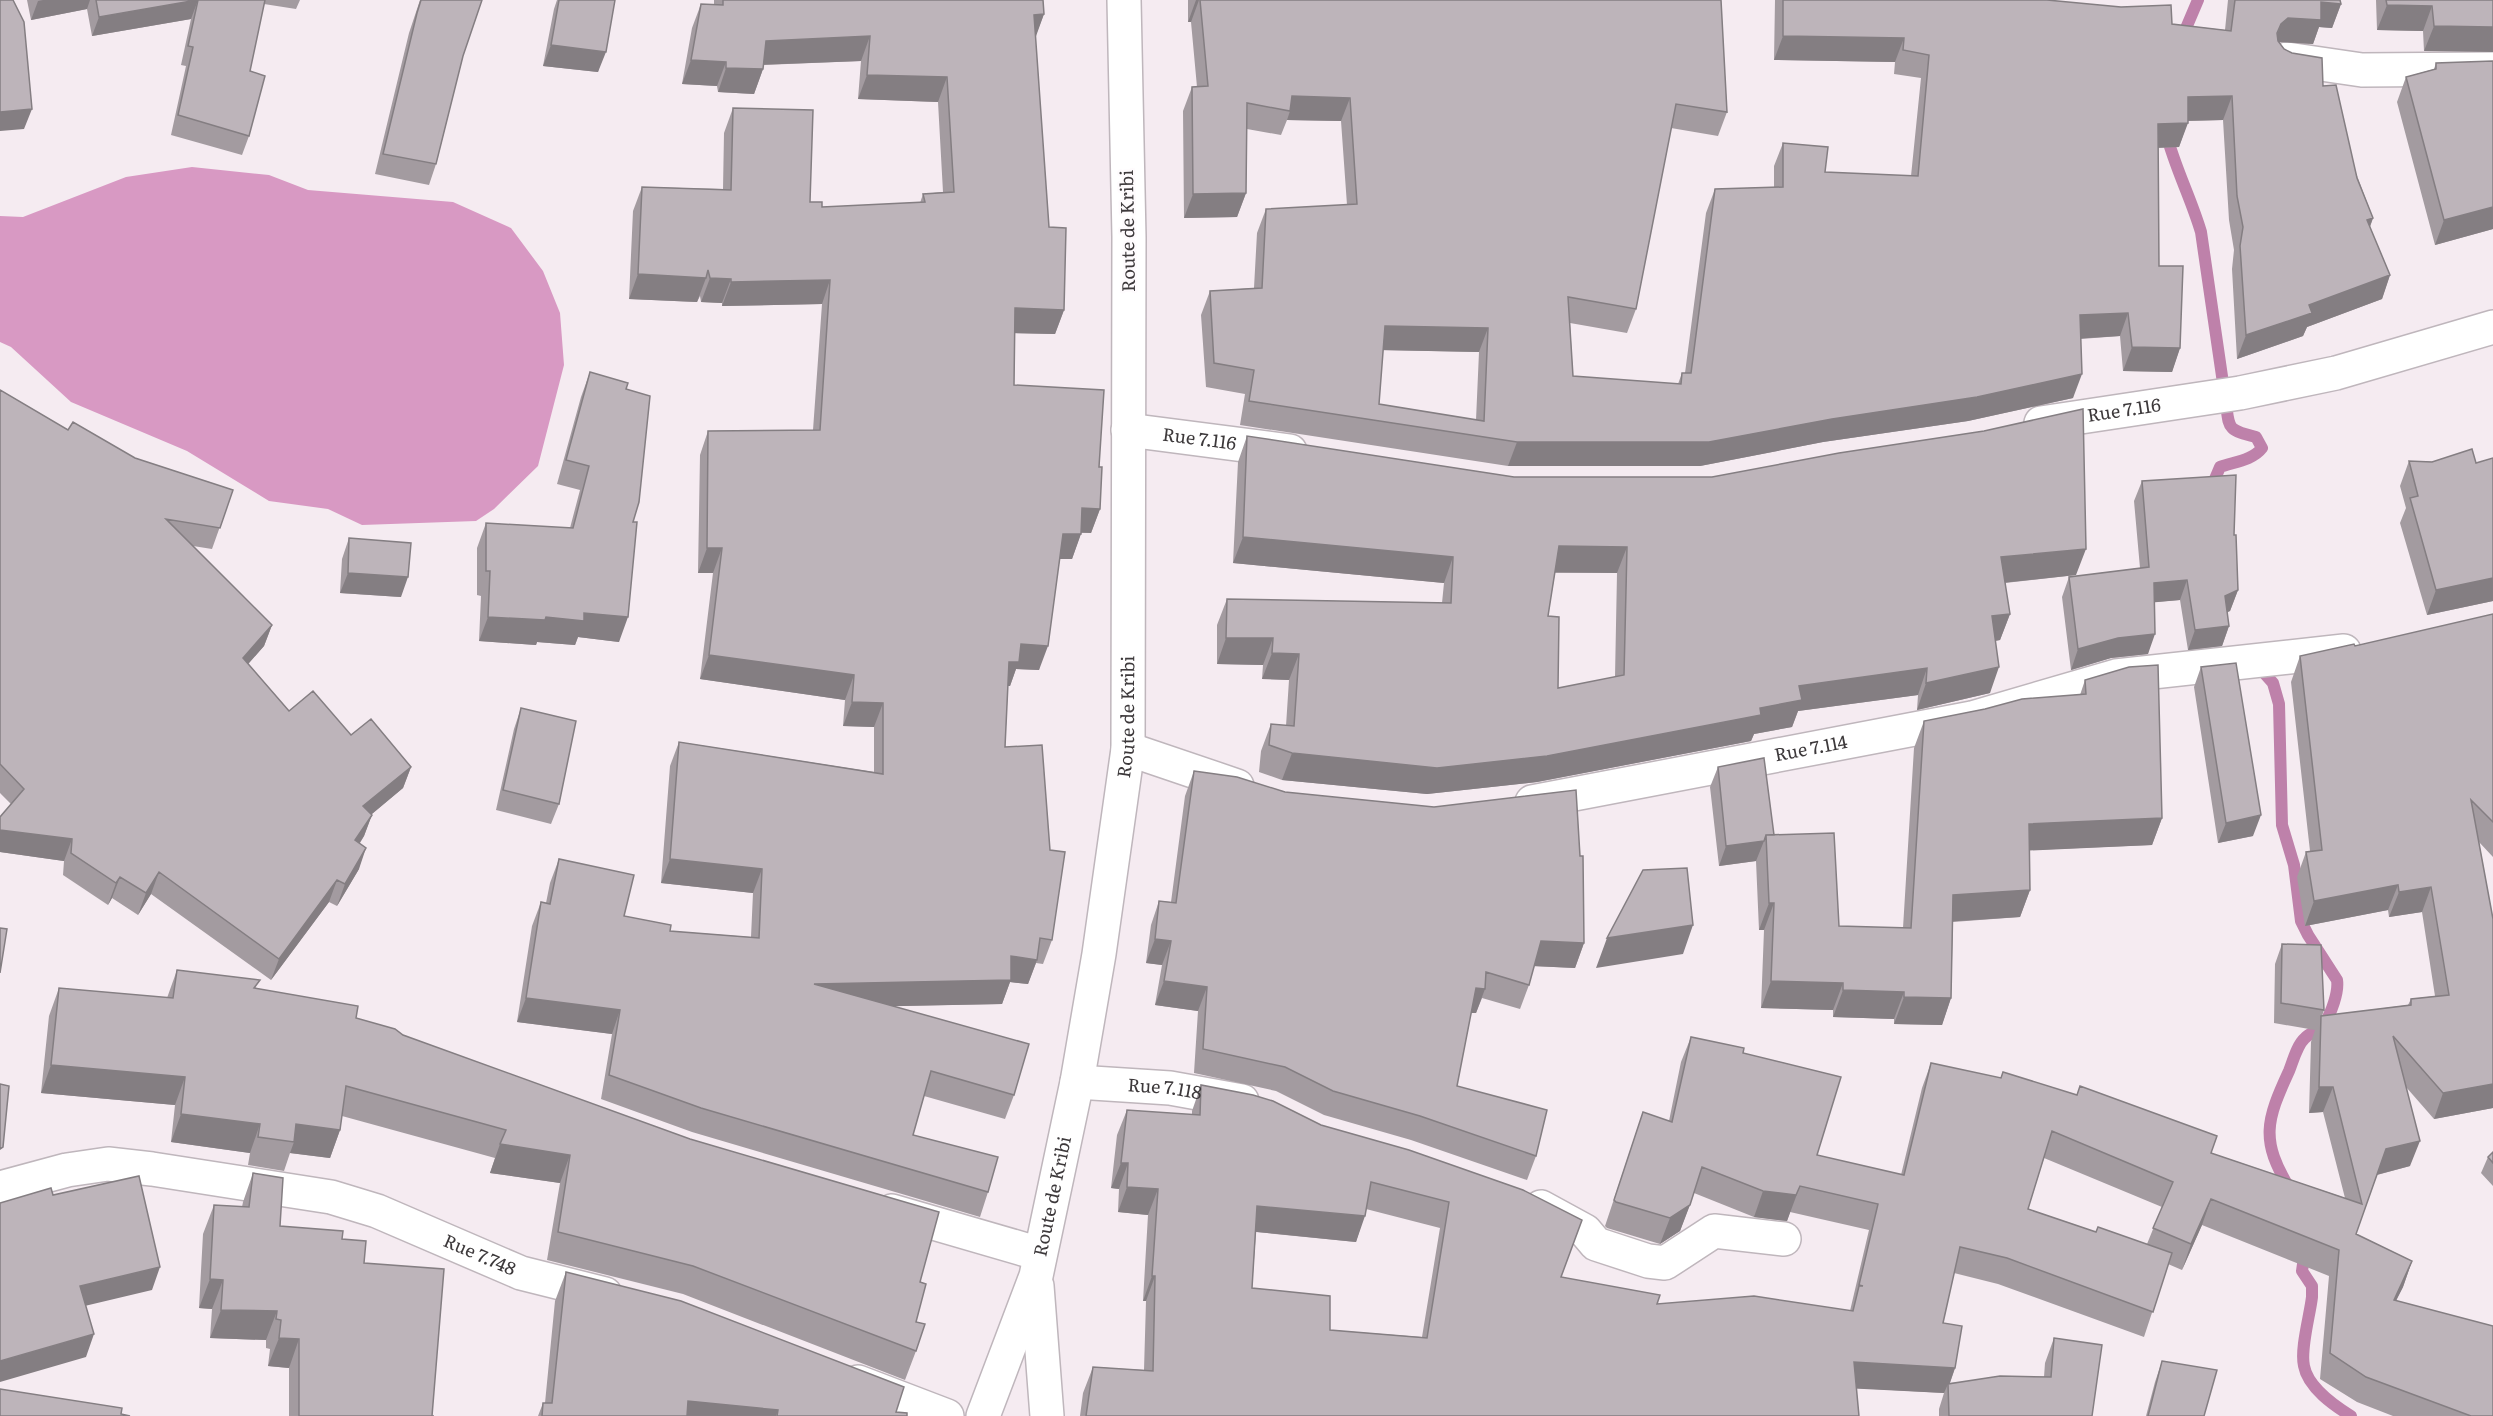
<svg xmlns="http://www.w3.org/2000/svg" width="2493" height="1416" viewBox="0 0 2493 1416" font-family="Literata,serif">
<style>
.forest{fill:#d899c3}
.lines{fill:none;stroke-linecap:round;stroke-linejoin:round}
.stream{stroke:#be81aa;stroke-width:12}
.minor-casing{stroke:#bfb6bc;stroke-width:36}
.primary-casing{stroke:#bfb6bc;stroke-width:36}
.minor{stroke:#fff;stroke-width:33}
.primary{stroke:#fff;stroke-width:33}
.wall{fill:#a39ba0;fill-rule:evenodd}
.shaded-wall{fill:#847e82}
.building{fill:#bdb4ba;stroke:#847e82;stroke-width:1.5;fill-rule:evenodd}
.labels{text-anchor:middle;stroke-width:5;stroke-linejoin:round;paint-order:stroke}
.street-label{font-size:18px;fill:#3d393b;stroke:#fefbfd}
</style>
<rect width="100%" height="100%" fill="#f5ebf1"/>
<path class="forest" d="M192,167L269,175L308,190L453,202L511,228L543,271L560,313L564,365L538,466L494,509L476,521L362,525L328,509L269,501L187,451L71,402L11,347L0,342V216L23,217L126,177Z"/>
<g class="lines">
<path class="stream" d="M2181,40L2198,0
M2166,133C2175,168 2191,198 2201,232L2223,383
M2209,493L2220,467C2234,462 2253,460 2262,448L2256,437C2224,429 2230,428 2225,397
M2257,665L2273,683L2279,704L2282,825L2294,865L2301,921L2308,935L2337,980C2339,992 2331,1014 2324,1024C2319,1031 2311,1032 2305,1038C2297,1045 2293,1061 2289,1071C2266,1121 2260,1140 2290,1189
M2305,1250L2302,1271L2312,1286V1297C2310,1315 2300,1349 2304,1366C2308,1388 2335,1406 2351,1416"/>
<defs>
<g id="minor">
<path d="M2287,59L2362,70L2493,69"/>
<path id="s1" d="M2041,423L2240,393L2336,373L2493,327"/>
<path id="s2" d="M1128,430L1290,451"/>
<path d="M1128,749L1237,786"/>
<path id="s3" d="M1532,802L1972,718L2116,676L2344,651"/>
<path id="s4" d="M1077,1082L1170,1088L1242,1101"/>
<path id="s5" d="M0,1188L67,1170L108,1164L152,1169L331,1197L377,1211L521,1273L605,1294"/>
<path d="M1541,1207L1585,1231L1596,1244L1648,1261L1665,1263L1714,1231L1784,1239"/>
<path d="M892,1211L1040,1254"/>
<path d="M858,1382L947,1416"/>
</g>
<g id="primary">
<path d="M1037,1286L1047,1416"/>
<path id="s6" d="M983,1416L1036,1276L1077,1082L1099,954L1128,749L1129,237L1124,0"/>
</g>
</defs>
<use href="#minor" class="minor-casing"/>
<use href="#primary" class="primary-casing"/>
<use href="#minor" class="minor"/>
<use href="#primary" class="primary"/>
</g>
<path class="wall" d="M27,0H300L296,9L264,4L250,71L249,136L242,155L171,135L186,66L181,65L191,19L92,36L87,9L31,20Z
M420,0H482L463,56L436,164L429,185L375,174L409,33Z
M557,0H615L598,72L543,66L554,9Z
M714,0H1043L1044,14L1035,37L1049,227L1064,310L1055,334L1015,333L1014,385L1099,467L1100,509L1091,533H1081L1072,559H1060L1039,670L1016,669L1010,686H1008L1005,747L1052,940L1043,964L1036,963L1028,984L1010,982L1002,1004L894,1006L1014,1095L1005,1119L924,1096L913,1135L988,1192L980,1217L692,1132L601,1099L612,1034L517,1022L532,926L541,902L546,903L550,883L559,859L624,916L670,931L751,937L753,893L661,883L670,766L679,742L874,772V727L843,726L845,700L700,679L713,573H698L700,455L708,431L813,430L822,304L722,306V303L701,302L700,296L697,302L629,299L633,211L642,187L723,189L724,133L733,108L810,202L822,207L920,203L923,194L943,192L938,102L858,99L861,61L763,65V69L754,94L718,92L717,86L682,84L692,28L701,4H714Z
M1188,0H1721L1727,112L1718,136L1671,128L1636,309L1627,333L1570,323L1573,376L1678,384L1682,373H1685L1706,213L1715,189L1774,187V166L1783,143L1825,172L1911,176L1921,78L1894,74L1895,62L1774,60L1775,0H2047L2172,24L2225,30L2228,0H2340L2341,4L2332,28L2319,27L2313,44L2279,42L2284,49L2323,86L2373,218L2370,227L2390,275L2382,299L2307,327L2303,336L2237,359L2232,269L2234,250L2229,220L2223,120L2188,121L2179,147L2158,148L2159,266L2180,348L2172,372L2123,371L2120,336L2081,339L2073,398L1968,421L1823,442L1700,466H1508L1240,425L1245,394L1206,387L1201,315L1210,291L1254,288L1257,233L1266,209L1347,205L1341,121L1287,120L1281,135L1247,129L1246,193L1237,217L1184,218L1183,111L1192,87H1197L1191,22H1188ZM1383,350L1479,352L1476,420L1379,404Z
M2376,0H2493L2424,51L2423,31L2377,30Z
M2436,63L2493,229L2435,245L2397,102L2406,77L2434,69Z
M590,372L626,389L633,522L619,642L578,637L575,645L537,642L536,645L479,641L481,596L477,595V548L486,523L570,528L580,490L557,484L581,397Z
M0,390L68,430L135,458L233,490L212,549L193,546L272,625L264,646L248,664L289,711L351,735L411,767L403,788L372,814L364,836L360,843L359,869L337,906L329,902L271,980L151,894L138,915L112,898L108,905L63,875L64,861L0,852V817L11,804L0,793Z
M1247,436L2076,575L2005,583L2010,614L2000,640L1995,641L1990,693L1917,710L1918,695L1798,711L1792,727L1754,734L1751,741L1537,782L1427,794L1282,780L1259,772L1261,751L1271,724L1286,726L1289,680L1262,679L1263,665L1217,664V625L1227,599L1442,603L1444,583L1233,563L1238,462ZM1555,573H1617L1615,677L1558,688L1548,616Z
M2493,458V601L2427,615L2400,523L2406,508L2400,486L2409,461L2476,463Z
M2142,481L2234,535L2238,590L2230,611L2227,612L2229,626L2222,646L2188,650L2180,600L2155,602L2148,654L2111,658L2071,670L2062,597L2069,577L2140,568L2134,501Z
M349,538L401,597L340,593L342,559Z
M2493,615V857L2479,842L2493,919V1108L2434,1119L2406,1087L2410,1166L2377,1175L2356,1234L2412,1261L2403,1287L2396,1300L2493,1416H2393L2357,1402L2320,1379L2329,1276L2202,1225L2182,1270L2168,1264L2144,1337L1998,1284L1954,1273L1943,1323L1955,1368L1950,1383L2044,1377L2045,1363L2054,1338L2092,1416H1939V1409L1944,1393L1856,1388L1859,1416H1080L1083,1393L1093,1367L1144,1370L1146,1301H1143L1148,1215L1118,1212L1119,1189L1111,1188L1117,1135L1127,1110L1192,1115V1111L1201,1085L1321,1125L1582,1220L1561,1277L1657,1304L1850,1311L1869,1230L1790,1212L1787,1221L1754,1217L1694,1193L1680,1231L1660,1244L1607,1228L1605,1226L1643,1112L1669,1121L1681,1062L1691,1037L1743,1053L1817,1155L1901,1175L1922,1088L1931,1063L2211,1153L2345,1198L2323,1112L2309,1113L2311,1042L2315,1030L2274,1023L2275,964L2282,944L2324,1010L2322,1016L2408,1005L2411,999L2435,996L2422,912L2389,917L2388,910L2305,926L2297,877L2306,852L2310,851L2291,682L2300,656L2355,646ZM2044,1158L2162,1207L2147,1244L2096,1232L2028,1209ZM1366,1209L1440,1228L1422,1337L1330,1330L1252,1288L1256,1232L1356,1242Z
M2201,667L2253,836L2218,843L2194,687Z
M2085,680L2162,818L2152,845L2029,850L2030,890L2020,917L1953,922L1951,998L1942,1025L1894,1024V1019L1833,1017V1010L1761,1008L1764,930H1759L1756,861L1719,866L1710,787L1718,767L1774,835L1839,926L1903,928L1914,748L1924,721L2080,695Z
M521,708L559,804L551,824L496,810L514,729Z
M1194,771L1584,943L1575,968L1534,966L1529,985L1520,1009L1482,998L1476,1013H1471L1457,1086L1536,1156L1527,1180L1411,1140L1324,1115L1276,1091L1194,1073L1198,1011L1155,1005L1162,965L1146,963L1151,925L1159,901L1171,902L1185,796Z
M177,970L257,988L356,1018L403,1035L920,1282L916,1322V1351L905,1380L683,1294L547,1260L560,1183L490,1173L495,1158L342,1116L340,1130L330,1158L290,1153L284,1171L248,1165L250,1153L171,1142L175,1105L41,1093L49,1016L59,988L167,998Z
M2493,1152V1186L2481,1173L2488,1157Z
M253,1173L280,1226L342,1239L364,1263L432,1416H434H289V1368L268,1366L270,1349L266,1348V1340L210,1338L212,1309L199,1308L203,1234L214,1205L242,1207L243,1202Z
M566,1272L896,1412L907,1416H538L543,1403H545L555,1301Z
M2162,1361L2204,1416H2146L2155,1382Z"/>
<path class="shaded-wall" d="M43,0H90L87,9L31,20L38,1Z
M198,0L191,19L92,36L99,17Z
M1196,0H1199L1191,22H1188Z
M2321,2L2341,4L2332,28L2319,27L2313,44L2280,42L2272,48L2281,24L2288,18Z
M2387,5L2432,6L2423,31L2377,30Z
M1044,14L1035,39L1034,15Z
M2434,26L2493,27V52L2424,51Z
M870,36L861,61L757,65L766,41Z
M1783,36L1904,38L1895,62L1774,60Z
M551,45L606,52L598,72L543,66Z
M691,60L726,62L717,86L682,84Z
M726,68L763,69L754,94L718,92Z
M867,75L947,77L938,102L858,99Z
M1292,96L1350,98L1341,121L1287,120L1290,111Z
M2232,96L2223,120L2180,121L2188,97Z
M32,109L24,129L0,131V112Z
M2188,123L2179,147L2149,148L2158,124Z
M1246,193L1237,217L1184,218L1193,194Z
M2493,207V229L2435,245L2444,220Z
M2373,218L2364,242L2367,220Z
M638,274L706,278L697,302L629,299Z
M2390,275L2382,299L2307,327L2303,336L2237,359L2246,335L2309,305Z
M710,278L731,279L722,303L701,302Z
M830,280L822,304L722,306L731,282Z
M1015,308L1064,310L1055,334L1006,333Z
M2128,313L2120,336L2072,339L2080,315Z
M1385,326L1488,328L1479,352L1377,350Z
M2132,347L2180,348L2172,372L2123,371Z
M2082,374L2073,398L1968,421L1823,442L1700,466H1508L1517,442L1832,419Z
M1082,508L1100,509L1091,533L1074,532Z
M1063,534H1081L1072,559H1054Z
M1243,537L1453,557L1444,583L1233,563Z
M1559,546L1627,547L1617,573L1549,572Z
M707,548H722L713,573H698Z
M2086,549L2076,575L1992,584L2001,557Z
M348,573L408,577L401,597L340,593Z
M2493,578V601L2427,615L2436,590Z
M2187,580L2180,600L2147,603L2154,583Z
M2238,590L2230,611L2217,617L2225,596Z
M584,613L628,617L619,642L578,637L575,645L537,642L536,645L479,641L488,617H546Z
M2010,614L2000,640L1982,643L1992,616Z
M272,625L264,646L235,679L243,658Z
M2229,626L2222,646L2188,650L2195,630Z
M2155,634L2148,654L2111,658L2071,670L2078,649L2118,638Z
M1226,638H1273L1263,665L1217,664Z
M1021,644L1048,646L1039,670L1016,669L1010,686H1001L1009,662Z
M1272,653L1299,654L1289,680L1262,679Z
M709,655L854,675L845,700L700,679Z
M1999,667L1990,693L1917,710L1926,683Z
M1927,668L1918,695L1798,711L1792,727L1754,734L1751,741L1537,782L1427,794L1282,780L1292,753L1760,708L1799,686Z
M852,702L883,703L874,727L843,726Z
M411,767L403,788L355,828L363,806Z
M372,815L364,836L347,862L355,840Z
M2261,815L2253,836L2218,843L2226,823Z
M2162,818L2152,845L2019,851L2029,824Z
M0,830L72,839L64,861L0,852Z
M1764,841L1756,861L1719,866L1726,846Z
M366,848L359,869L337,906L345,884Z
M670,859L762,869L753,893L661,883Z
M159,872L151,894L138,915L146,893Z
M120,877L112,898L108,905L116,883Z
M337,880L329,902L271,980L279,959Z
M2398,885L2388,910L2305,926L2314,901Z
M2431,887L2422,912L2389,917L2399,892Z
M2030,890L2020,917L1943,922L1953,895Z
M1769,903H1774L1764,930H1759Z
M1693,925L1683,954L1596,968L1607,938Z
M1155,939L1171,941L1162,965L1146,963Z
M1541,941L1584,943L1575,968L1532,966Z
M1011,956L1037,960L1028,984L1010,982L1002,1004L805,1008L814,984Z
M1164,981L1207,987L1198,1011L1155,1005Z
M1771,981L1843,983L1833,1010L1761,1008Z
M1476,988L1485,989L1476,1013H1467Z
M1843,990L1904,992L1894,1019L1833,1017Z
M1904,997L1951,998L1942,1025L1894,1024Z
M526,998L620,1010L612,1034L517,1022Z
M51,1065L185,1077L175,1105L41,1093Z
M2493,1084V1108L2434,1119L2443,1093Z
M2319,1087H2333L2323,1112L2309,1113Z
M181,1114L260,1124L250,1153L171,1142Z
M296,1124L340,1130L330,1158L290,1153L294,1142Z
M2420,1141L2410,1166L2376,1175L2386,1149Z
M500,1144L570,1155L560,1183L490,1173Z
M1121,1163H1128L1119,1189L1111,1188Z
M1800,1186L1787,1221L1754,1217L1763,1191Z
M1127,1187L1158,1189L1148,1215L1118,1212Z
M2211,1199L2202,1225L2182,1270L2191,1244Z
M1690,1205L1680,1231L1660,1244L1670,1218Z
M1257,1206L1365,1216L1356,1242L1248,1231Z
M2412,1261L2403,1287L2384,1325L2394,1300Z
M160,1267L152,1290L72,1309L80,1286Z
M1152,1276H1155L1146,1301H1143Z
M210,1279L223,1280L212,1309L199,1308Z
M221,1310L277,1311L266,1340L210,1338Z
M94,1334L86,1357L0,1382V1361Z
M279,1338L299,1339L289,1368L268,1366Z
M1854,1362L1955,1368L1948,1388V1384L1944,1393L1844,1388Z
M688,1401L778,1410L776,1416H683Z"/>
<path class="building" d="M0,0H13L24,22L32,109L0,112Z
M96,0H197L99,17Z
M198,0H265L250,71L265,76L249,136L178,115L193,47L188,46Z
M421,0H482L463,56L436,164L383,154L417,13Z
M559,0H615L606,52L551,45Z
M723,0H1043L1044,14L1034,15L1049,227L1066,228L1064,310L1015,308L1014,385L1104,390L1099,467H1102L1100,509L1082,508L1081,534H1063L1048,646L1021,644L1019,662H1009L1005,747L1042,745L1050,850L1065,852L1052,940L1040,938L1037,960L1011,956V980L814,984L1029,1044L1014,1095L931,1071L913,1135L998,1157L988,1192L701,1108L609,1075L620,1010L526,998L541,902L550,904L559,859L634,875L624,916L671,925L670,931L759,938L762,869L670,859L679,742L883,774V703L852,702L854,675L709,655L722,548H707L708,431L820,430L830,280L731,282V279L710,278L708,270L706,278L638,274L642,187L731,190L733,108L813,110L810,202H822V207L925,202L923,194L954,192L947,77L867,75L870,36L766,41L763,69L726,68V62L691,60L701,4L723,5Z
M1200,0H1721L1727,112L1676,104L1636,309L1568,297L1573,376L1681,384L1682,373H1691L1715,189L1783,187V143L1828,147L1825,172L1918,176L1929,55L1903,50L1904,38L1783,36V0H2047L2121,7L2171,5L2172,24L2231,31L2235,0H2340L2341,4L2321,2V20L2288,18L2281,24L2277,33L2278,41L2284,49L2292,53L2322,58L2323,86L2336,85L2357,178L2373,218L2367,220L2390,275L2309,305L2312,313L2246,335L2240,246L2243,227L2237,196L2232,96L2188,97V123L2158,124L2159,266H2183L2180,348L2132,347L2128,313L2080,315L2082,374L1977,397L1832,419L1709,442H1517L1249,401L1254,370L1214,363L1210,291L1262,288L1266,209L1357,204L1350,98L1292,96L1290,111L1247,103L1246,193L1193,194L1192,87L1208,86ZM1385,326L1488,328L1484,421L1379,404Z
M2386,0H2493V27L2434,26L2432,6L2387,5Z
M2493,61V207L2444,220L2406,77L2436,69V63Z
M590,372L628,383L626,389L650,396L639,502L633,522H637L628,617L584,613V621L546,617L545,620L488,617L490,571H486V523L573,528L589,466L566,460Z
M0,390L68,430L73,422L135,458L233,490L220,528L166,519L272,625L243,658L289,711L313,691L351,735L371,719L411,767L363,806L372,815L355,840L366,848L345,884L337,880L279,959L159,872L146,893L120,877L116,883L71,853L72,839L0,830V817L24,789L0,764Z
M2083,409L2086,549L2001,557L2010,614L1992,616L1999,667L1926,683L1927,668L1799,686L1802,700L1760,708L1761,715L1547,756L1437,768L1292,753L1269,745L1271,724L1294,726L1299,654L1272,653L1273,638H1226L1227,599L1451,603L1453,557L1243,537L1247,436L1514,477H1712L1839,453L1984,431ZM1559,546L1627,547L1624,675L1558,688L1559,617L1548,616Z
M2472,449L2476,463L2493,458V578L2436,590L2410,498L2418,496L2409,461L2432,462Z
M2236,475L2234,535H2236L2238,590L2225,596L2229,626L2195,630L2187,580L2154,583L2155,634L2118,638L2078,649L2069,577L2149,567L2142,481Z
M349,538L411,543L408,577L348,573Z
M2493,614V822L2471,800L2493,919V1084L2443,1093L2393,1036L2420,1141L2386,1149L2356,1234L2412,1261L2394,1300L2493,1326V1416H2471L2366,1377L2330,1353L2339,1250L2211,1199L2191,1244L2153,1228L2173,1182L2052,1131L2028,1209L2096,1232L2098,1227L2172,1253L2153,1312L2007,1258L1960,1247L1943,1323L1962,1326L1955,1368L1854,1362L1859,1416H1086L1093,1367L1153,1371L1155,1276H1152L1158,1189L1127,1187L1128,1163H1121L1127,1110L1200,1115L1201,1085L1253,1095L1273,1101L1321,1125L1409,1150L1523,1190L1582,1220L1561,1277L1660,1295L1657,1304L1754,1296L1853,1311L1859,1286H1863L1859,1285L1878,1204L1800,1186L1796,1195L1763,1191L1702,1167L1690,1205L1670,1218L1616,1202L1614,1200L1643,1112L1672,1122L1691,1037L1744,1048L1743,1053L1841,1077L1817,1155L1904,1175L1931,1063L2001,1078L2003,1072L2077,1095L2080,1086L2217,1136L2211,1153L2362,1204L2333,1087H2319L2321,1016L2411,1005V999L2449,995L2431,887L2399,892L2398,885L2314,901L2306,852L2322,850L2300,656L2354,644L2355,646ZM1371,1182L1449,1202L1427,1338L1330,1330V1296L1252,1288L1257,1206L1365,1216Z
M2236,663L2261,815L2226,823L2201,667Z
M2158,665L2162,818L2029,824L2030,890L1953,895L1951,998L1904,997V992L1843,990V983L1771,981L1774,903H1769L1766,835L1834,833L1839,926L1911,928L1924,721L1985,709L2022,699L2086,694L2085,680L2129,667Z
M521,708L576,721L559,804L503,790Z
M1764,758L1774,835H1766L1764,841L1726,846L1718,767Z
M1194,771L1237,777L1285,792L1434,807L1576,790L1580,856H1583L1584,943L1541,941L1529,985L1486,972L1485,989L1476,988L1457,1086L1547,1110L1536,1156L1420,1116L1333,1091L1285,1067L1203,1049L1207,987L1164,981L1171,941L1155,939L1159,901L1176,903Z
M1687,868L1693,925L1607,938L1643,870Z
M0,928L7,929L0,973Z
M2282,944L2321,945L2324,1010L2281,1003Z
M177,970L260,980L254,988L358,1006L356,1018L395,1029L403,1035L690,1139L939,1212L920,1282L926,1284L916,1322L925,1324L916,1351L693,1266L558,1232L570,1155L500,1144L506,1130L346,1086L340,1130L296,1124L294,1142L258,1137L260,1124L181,1114L185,1077L51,1065L59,988L173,998Z
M0,1084L9,1086L3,1147L0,1149Z
M2493,1152V1163L2488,1157Z
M253,1173L283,1178L280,1226L343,1231L342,1239L366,1241L364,1263L444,1269L432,1416H434H299V1339L279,1338L281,1320L276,1319L277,1311L221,1310L223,1280L210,1279L214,1205L249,1207Z
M139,1176L160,1267L80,1286L94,1334L0,1361V1203L51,1188L53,1195Z
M566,1272L681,1301L904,1387L896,1412L907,1413V1416H777L778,1410L688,1401L687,1416H542L543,1403H552Z
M2054,1338L2102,1345L2092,1416H1949L1948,1384L2000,1376L2051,1377Z
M2162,1361L2217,1370L2204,1416H2148Z
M0,1389L122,1408L121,1414L130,1416H0Z"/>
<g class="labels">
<g class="street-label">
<text transform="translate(1128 231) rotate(-91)" y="6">Route de Kribi</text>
<text dy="6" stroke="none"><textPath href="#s1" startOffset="84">Rue 7.116</textPath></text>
<text dy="6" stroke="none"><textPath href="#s2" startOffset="72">Rue 7.116</textPath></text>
<text dy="6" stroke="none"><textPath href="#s6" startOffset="717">Route de Kribi</textPath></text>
<text dy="6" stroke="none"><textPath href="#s3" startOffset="284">Rue 7.114</textPath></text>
<text dy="6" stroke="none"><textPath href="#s4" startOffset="88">Rue 7.118</textPath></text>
<text dy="6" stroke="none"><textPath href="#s6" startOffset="231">Route de Kribi</textPath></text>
<text dy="6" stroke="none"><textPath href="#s5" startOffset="496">Rue 7.748</textPath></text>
</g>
</g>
</svg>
